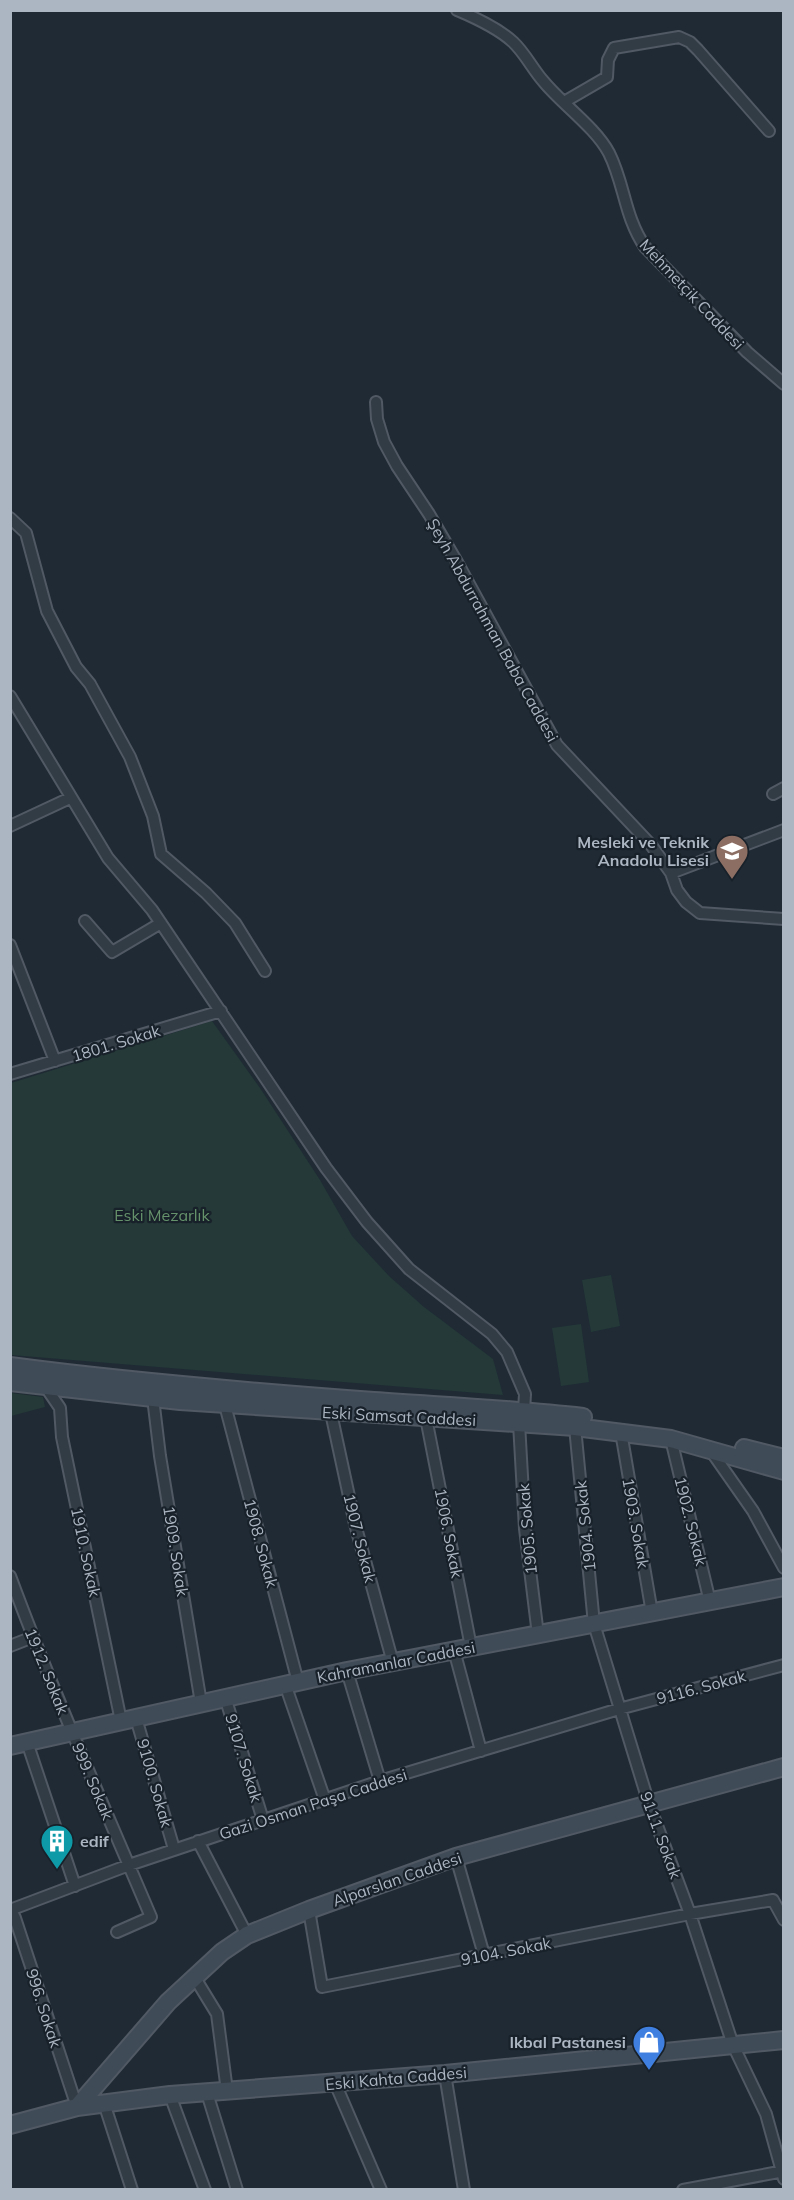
<svg xmlns="http://www.w3.org/2000/svg" width="794" height="2200" viewBox="0 0 794 2200" font-family="Mulish,sans-serif">
<style>
.green{fill:#243938}
.lines{fill:none;stroke-linecap:round;stroke-linejoin:round}
.street-casing{stroke:#505964;stroke-width:14}
.secondary-casing{stroke:#505964;stroke-width:20}
.street{stroke:#323c45;stroke-width:10}
.secondary{stroke:#404b58;stroke-width:16}
.labels{text-anchor:middle;stroke-width:4.5;stroke-linejoin:round;paint-order:stroke}
.street-label{font-size:16px;fill:#acb6c3;stroke:#182129}
.poi-label{font-size:16px;font-weight:bold;fill:#acb6c3;stroke:#182129;text-anchor:end}
.park-label{font-size:16px;fill:#65926b;stroke:#182129}
</style>
<rect width="100%" height="100%" fill="#1f2a34"/>
<path class="green" d="M212,1021L260,1088L320,1180L352,1236L389,1276L424,1307L493,1359L503,1395L11,1355V1083Z
M611,1275L620,1326L591,1332L582,1280Z
M581,1324L589,1382L561,1386L552,1328Z
M11,1393L43,1397L45,1407L11,1416Z"/>
<g class="lines">
<defs>
<path id="street" d="M457,10C476,18 498,28 513,42C525,53 533,70 544,82C562,104 596,128 609,153C625,185 624,216 645,247L747,352L784,384
M564,102L607,77L608,60L614,48L679,37L690,42L698,50L769,131
M376,402L377,419L384,442L397,466L429,514L457,562L557,745L651,845L671,873L677,890L686,902L700,913L784,919
M10,518L26,533L47,611L76,667L90,684L130,757L153,816L161,854L206,893L235,923L265,971
M10,696L108,858L152,910L326,1168L367,1222L409,1269L492,1334L507,1352L525,1394L524,1410L519,1423L525,1529L538,1635
M773,794L784,788
M10,826L70,798
M671,873L784,830
M85,921L112,952L161,923
M10,945L55,1061
M10,1074L221,1011
M45,1386L60,1408L62,1437L121,1721
M153,1398L160,1456L201,1703
M225,1405L298,1682
M331,1413L355,1524L393,1663
M426,1418L471,1647
M575,1427L594,1624L649,1804L690,1914L733,2045L766,2114L784,2179
M621,1432L652,1613
M671,1439L710,1602
M711,1451L753,1511L784,1568
M10,1576C53,1692 103,1804 151,1917L117,1932
M10,1646L33,1637
M454,1650L481,1751
M347,1671L380,1781
M285,1684L325,1800
M225,1697L263,1820
M136,1718L174,1849
M27,1742L75,1886
M198,1841L247,1935
M456,1857L484,1955
M10,1910L129,1865L380,1781L619,1709L784,1665
M11,1910L15,1918L77,2107
M309,1910L322,1987L690,1914L773,1900L784,1920
M195,1978L217,2014L227,2091
M445,2074L464,2190
M335,2083L381,2190
M207,2093L237,2190
M170,2095L205,2190
M104,2103L132,2190
M683,2190L784,2171"/>
<path id="secondary" d="M10,1366C131,1382 252,1392 374,1401C444,1406 513,1409 583,1417
M10,1382L180,1401L575,1427L671,1439L784,1471
M744,1448L784,1458
M10,1746L347,1671L784,1587
M77,2107L168,2002L222,1952L247,1935L309,1910L456,1857L784,1767
M10,2125L77,2107L170,2095L445,2074L784,2040"/>
</defs>
<use href="#street" class="street-casing"/>
<use href="#secondary" class="secondary-casing"/>
<use href="#street" class="street"/>
<use href="#secondary" class="secondary"/>
</g>
<defs>
<symbol id="school-pin" viewBox="-11 -11 22 30"><path d="M0 17L-7.5 6A9.5 9.5 0 1 1 7.5 6Z" fill="#8d6e63" stroke="#182129"/><path d="M0-5L7-2L0 1L-7-2ZM-4 1L0 2.5L4 1V4Q0 6-4 4Z" fill="#fff"/></symbol>
<symbol id="building-pin" viewBox="-11 -11 22 30"><path d="M0 17L-7.5 6A9.5 9.5 0 1 1 7.5 6Z" fill="#0f9aa8" stroke="#182129"/><path d="M-4-6H4V6H1V3H-1V6H-4ZM-2.5-4.3h1.7v1.8h-1.7ZM.8-4.3h1.7v1.8H.8ZM-2.5-1h1.7V.8h-1.7ZM.8-1h1.7V.8H.8Z" fill="#fff"/></symbol>
<symbol id="shop-pin" viewBox="-11 -11 22 30"><path d="M0 17L-7.5 6A9.5 9.5 0 1 1 7.5 6Z" fill="#3f7fe0" stroke="#182129"/><path d="M-5-2.5h2.3a2.7 3.5 0 0 1 5.4 0H5L5.5 6h-11ZM-1.5-2.5h3a1.5 2.3 0 0 0-3 0Z" fill="#fff"/></symbol>
</defs>
<g fill-rule="evenodd">
<use href="#school-pin" x="713" y="832" width="38" height="52"/>
<use href="#building-pin" x="38" y="1822" width="38" height="52"/>
<use href="#shop-pin" x="630" y="2023" width="38" height="52"/>
</g>
<g class="labels">
<g class="street-label">
<text transform="translate(692 294) rotate(47)" y="6">Mehmetçik Caddesi</text>
<text transform="translate(493 630) rotate(61)" y="6">Şeyh Abdurrahman Baba Caddesi</text>
<text transform="translate(116 1043) rotate(-17)" y="6">1801. Sokak</text>
<text transform="translate(399 1416) rotate(3)" y="6">Eski Samsat Caddesi</text>
<text transform="translate(691 1521) rotate(76)" y="6">1902. Sokak</text>
<text transform="translate(636 1523) rotate(80)" y="6">1903. Sokak</text>
<text transform="translate(585 1526) rotate(-96)" y="6">1904. Sokak</text>
<text transform="translate(527 1529) rotate(-95)" y="6">1905. Sokak</text>
<text transform="translate(449 1533) rotate(79)" y="6">1906. Sokak</text>
<text transform="translate(360 1538) rotate(76)" y="6">1907. Sokak</text>
<text transform="translate(261 1543) rotate(75)" y="6">1908. Sokak</text>
<text transform="translate(176 1551) rotate(81)" y="6">1909. Sokak</text>
<text transform="translate(86 1552) rotate(78)" y="6">1910. Sokak</text>
<text transform="translate(396 1662) rotate(-11)" y="6">Kahramanlar Caddesi</text>
<text transform="translate(47 1671) rotate(68)" y="6">1912. Sokak</text>
<text transform="translate(701 1687) rotate(-15)" y="6">9116. Sokak</text>
<text transform="translate(244 1758) rotate(73)" y="6">9107. Sokak</text>
<text transform="translate(93 1781) rotate(67)" y="6">999. Sokak</text>
<text transform="translate(155 1783) rotate(74)" y="6">9100. Sokak</text>
<text transform="translate(313 1804) rotate(-18)" y="6">Gazi Osman Paşa Caddesi</text>
<text transform="translate(661 1835) rotate(70)" y="6">9111. Sokak</text>
<text transform="translate(397 1879) rotate(-19)" y="6">Alparslan Caddesi</text>
<text transform="translate(506 1951) rotate(-11)" y="6">9104. Sokak</text>
<text transform="translate(44 2008) rotate(72)" y="6">996. Sokak</text>
<text transform="translate(396 2078) rotate(-5)" y="6">Eski Kahta Caddesi</text>
</g>
<g class="poi-label">
<text x="709" y="848">Mesleki ve Teknik<tspan x="709" dy="18">Anadolu Lisesi</tspan></text>
<text x="80" y="1847" text-anchor="start">edif</text>
<text x="626" y="2048">Ikbal Pastanesi</text>
</g>
<g class="park-label">
<text x="162" y="1221">Eski Mezarlık</text>
</g>
</g>
<rect width="794" height="2200" fill="none" stroke="#acb6c3" stroke-width="24"/>
</svg>
